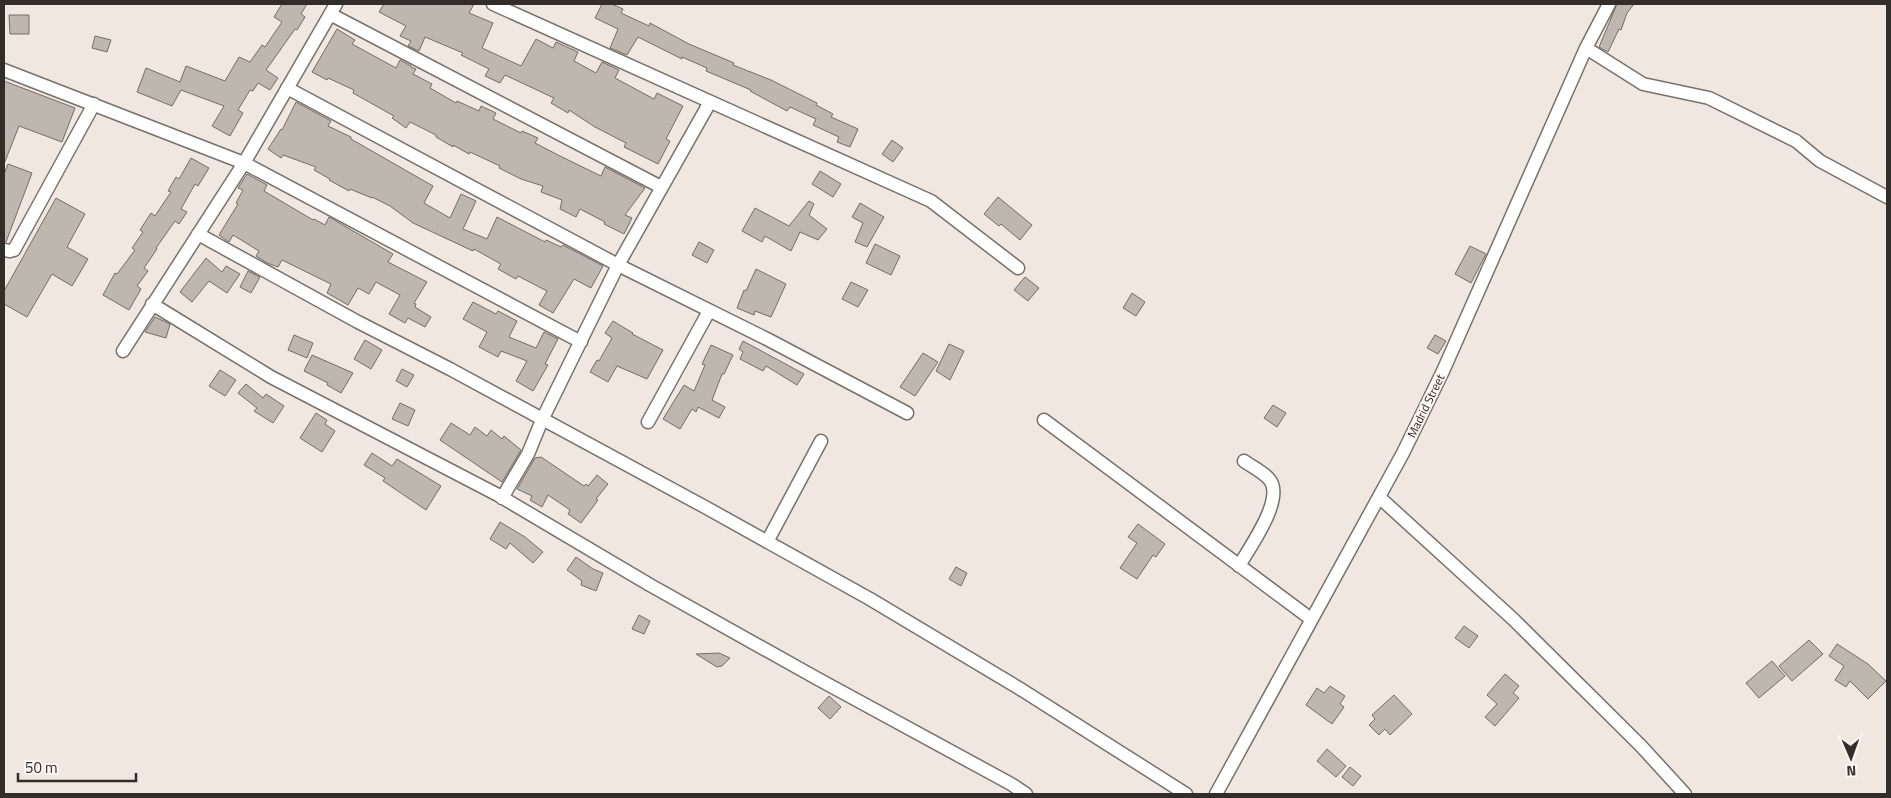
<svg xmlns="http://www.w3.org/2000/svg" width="1891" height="798" viewBox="0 0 1891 798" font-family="'Titillium Web',sans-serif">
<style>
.building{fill:#beb7b0;stroke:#746d66}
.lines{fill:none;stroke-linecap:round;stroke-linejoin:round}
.minor-casing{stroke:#77716a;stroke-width:15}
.minor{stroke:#fff;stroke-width:12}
.labels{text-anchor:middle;stroke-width:4;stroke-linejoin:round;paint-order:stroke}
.street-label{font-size:12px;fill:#302d2a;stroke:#fdf5ee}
</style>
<rect width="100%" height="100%" fill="#f0e8e0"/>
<path class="building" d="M282,4H307L301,14L305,17L297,30L295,29L266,70L278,78L270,90L258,83L253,91L250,90L238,110L243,113L230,136L212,126L224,106L181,90L172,106L137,92L146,68L180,82L186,66L225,81L239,57L250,62L262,45L265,47L282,22L274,17Z
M384,4H474L469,13L493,23L482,48L521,66L536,39L553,48L556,42L578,52L574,61L596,73L602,62L619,70L615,78L654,99L657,93L683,106L666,139L670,141L658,164L624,147L626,143L595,127L569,110L568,113L551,103L554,98L505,75L500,83L485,76L489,69L461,55L463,53L425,37L419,51L408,46L411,41L400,36L406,26L379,12Z
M602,4H612L623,9L621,13L649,26L650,23L689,44L734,63L733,65L771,80L817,103L816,105L833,114L831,117L858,129L850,147L837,142L839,137L813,125L816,119L790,107L787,111L750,91L751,90L706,71L707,68L682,57V59L638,37L627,55L610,48L618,29L595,18Z
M1617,4H1634L1627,13L1621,30L1619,29L1608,52L1599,47Z
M9,15H29V34H10Z
M337,29L355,40L352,44L396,68L400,60L411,66V67L416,69L413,74L432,84L430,88L456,103L457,101L479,111L481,106L496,113L493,119L521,133L522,131L538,138L535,143L560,156L601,176L605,167L645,188L625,215L632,218L624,234L604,224L605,222L580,209L576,217L560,209L562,200L541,192L543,186L521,179L499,168L500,166L470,152L469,154L453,145V147L436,137V135L410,122L406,128L392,118L394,116L353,93L354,90L328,78L327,80L312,72Z
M95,36L111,40L107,52L92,48Z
M4,81L75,108L62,142L19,126L4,164Z
M296,102L331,121L328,126L351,137V139L433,186L424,203L450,218L461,194L476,201L463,229L487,239L497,217L545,242L546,240L561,247L563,245L603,266L591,288L574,279L553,313L539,305L547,291L518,276L516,279L498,269L501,264L474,249L473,251L413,223L390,206L372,197V198L350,189L349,191L329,180L330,179L314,170L316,167L283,155L281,158L268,149L281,129L282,130Z
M892,140L903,148L893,162L882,154Z
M191,158L209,168L198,186L195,184L181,209L187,212L179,224L175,221L156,248L157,249L144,268L148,271L137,286L141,289L129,310L103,295L115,273L117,274L135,250L132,248L143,232L140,230L151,213L155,216L171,192L168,191L176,177L179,179Z
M8,164L32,173L6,242H4V174Z
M820,171L841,184L833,197L812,184Z
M247,174L267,185L264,191L313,220L314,219L325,225L329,217L393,254L388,262L427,282L414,303L416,304L415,307L431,317L425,327L408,318L405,323L389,314L400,295L376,282L369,294L358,288L348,305L327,293L331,284L282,260L278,267L267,263L256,256L259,251L233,235L229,242L219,235L238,204L236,203L243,190L238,188Z
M998,197L1032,225L1020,240L1001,224L999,226L984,214Z
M56,198L85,214L67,247L88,259L72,286L52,274L27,317L4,304V291Z
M809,201L814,204L809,215L827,229L818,240L800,232L791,251L765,236L762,242L742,231L755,208L789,226Z
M860,203L884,217L867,247L855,242L863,223L852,217Z
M699,242L714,250L707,263L692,255Z
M875,244L900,256L891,275L866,263Z
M1470,246L1486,254L1471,283L1455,274Z
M206,258L222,272L226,266L240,274L227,293L209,281L192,302L180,292Z
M756,269L786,284L771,317L755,311L754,315L737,308L744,290L746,291Z
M248,271L260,277L251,293L240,287Z
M1025,277L1039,288L1028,301L1014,290Z
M851,282L868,290L858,307L842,299Z
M1132,293L1145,302L1136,316L1123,308Z
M473,302L496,314L498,311L517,321L509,337L536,348L544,332L558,339L545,364L548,365L533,391L516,381L527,361L501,351L498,357L479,347L487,332L463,319Z
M155,317L170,324L166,338L145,332Z
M613,321L633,333L632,334L663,350L647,379L617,366L608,382L590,372L597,360L599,361L612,338L605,333Z
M294,335L313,343L307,358L288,350Z
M1435,335L1446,341L1438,354L1427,348Z
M365,340L382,350L371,369L354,359Z
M743,341L804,374L797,385L766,366L763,371L740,359L743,352L739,349Z
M949,344L964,351L950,380L936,371Z
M711,345L733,355L724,374H722L712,400L725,407L719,418L698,407L696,412L692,409L680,429L663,419L684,385L694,391L705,365L702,364Z
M923,353L938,362L915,396L900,387Z
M312,355L353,373L341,393L327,385L328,383L304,371Z
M402,369L414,375L407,387L396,381Z
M220,370L236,380L225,396L209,386Z
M246,384L263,398L266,394L284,406L273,423L254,411L257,408L238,393Z
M400,403L415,410L408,426L392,419Z
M1273,405L1286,413L1277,427L1264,418Z
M316,413L327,420L325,424L335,431L322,452L300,438Z
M451,423L470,435L475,427L487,436L491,430L502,439L504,436L521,450L502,482L440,440Z
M372,453L392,466L397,459L441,486L426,510L383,481L385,478L364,465Z
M541,457L584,486L586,484L588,486L597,475L608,484L596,499L598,500L581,523L568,514L570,510L548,495L542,507L530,500L532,496L517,489L535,458Z
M500,522L525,537L543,552L533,563L510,543L506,549L490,539Z
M1138,524L1165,544L1156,557L1153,555L1137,579L1120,568L1137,543L1128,537Z
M576,557L593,569L603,573L596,591L581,585L582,581L567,570Z
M956,567L967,573L961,586L949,579Z
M639,615L650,621L644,634L632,629Z
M1464,626L1478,636L1469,648L1455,638Z
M1809,640L1823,654L1792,681L1779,666Z
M1837,644L1868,664L1886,681L1868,699L1850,681L1846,687L1835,680L1844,666L1829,656Z
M719,653L730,658L722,666L717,667L696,654Z
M1772,661L1785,676L1759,698L1746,683Z
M1505,674L1519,686L1513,693L1519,698L1495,726L1485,717L1497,704L1487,695Z
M1330,686L1345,696L1340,704L1344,707L1332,724L1306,705L1317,688L1324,693Z
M1394,695L1412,714L1390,735L1385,729L1379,735L1369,725L1375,719L1372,715Z
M829,696L841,707L830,719L818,708Z
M1327,749L1346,766L1336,777L1317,761Z
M1350,767L1361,776L1353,786L1342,777Z"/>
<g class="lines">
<defs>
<path id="minor" d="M493,4L931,201L1018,268
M330,14L661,187
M1586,48L1643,84L1709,98L1796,141L1820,161L1887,197
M4,70L244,163L581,342
M287,88L618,265L767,339L907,413
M198,234L358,322L450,369L705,507L870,599L1022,690L1186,794
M4,250L10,251L14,250L94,104
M152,304L271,377L498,495L650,585L818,679L1011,784L1026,794
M123,351L244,163L336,4
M1044,420L1311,619
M648,422L709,311
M1379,497L1513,619L1641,746L1685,794
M502,498L528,454L542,420L618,265L710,102
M767,542L821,441
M1239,566C1249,548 1286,498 1269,479C1263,472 1251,466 1244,461
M1216,794L1403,453L1443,371L1586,48L1609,4"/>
</defs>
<use href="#minor" class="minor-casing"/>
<use href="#minor" class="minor"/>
</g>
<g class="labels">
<g class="street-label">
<text transform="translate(1426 406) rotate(-64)" y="4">Madrid Street</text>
</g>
</g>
<rect width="1891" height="798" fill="none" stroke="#302d2a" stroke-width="10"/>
<g transform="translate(1851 758) rotate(178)" stroke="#fdf5ee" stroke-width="4" paint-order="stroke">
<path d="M0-4L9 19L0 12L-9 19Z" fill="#302d2a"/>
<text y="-8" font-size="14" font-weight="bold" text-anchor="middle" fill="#302d2a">N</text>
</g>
<path d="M18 773v8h118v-8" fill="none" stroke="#302d2a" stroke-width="2.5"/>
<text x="25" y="773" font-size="15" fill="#302d2a" stroke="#fdf5ee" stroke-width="4" paint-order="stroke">50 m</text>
</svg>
